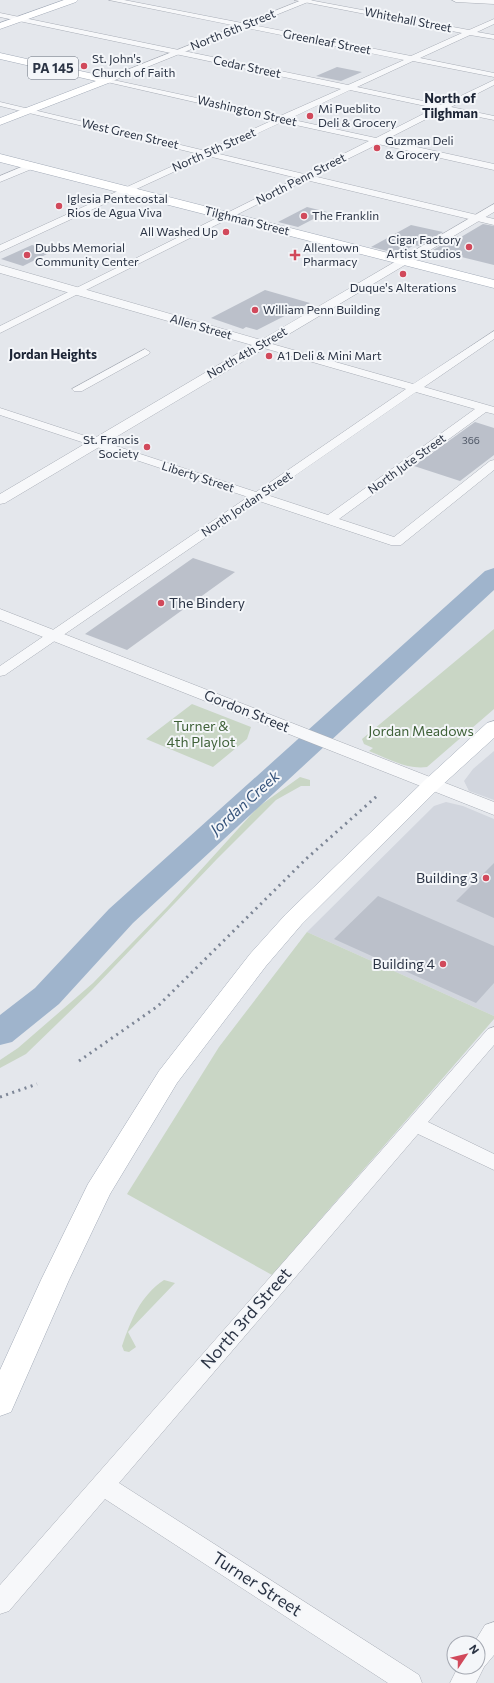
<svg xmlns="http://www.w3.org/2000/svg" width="494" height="1683" viewBox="0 0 494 1683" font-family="Commissioner,sans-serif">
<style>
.built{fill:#d2d6de}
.green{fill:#c9d6c5}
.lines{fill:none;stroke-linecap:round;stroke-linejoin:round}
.river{fill:#9fb4cc;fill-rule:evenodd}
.building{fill:#bbc0ca}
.minor-casing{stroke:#a9aeb7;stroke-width:1}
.tertiary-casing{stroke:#a9aeb7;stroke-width:1}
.primary-casing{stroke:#a3abb8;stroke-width:1}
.minor{fill:#f7f8fa;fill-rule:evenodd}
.tertiary{fill:#f7f8fa;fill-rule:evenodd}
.primary{fill:#fff;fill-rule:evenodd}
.rail{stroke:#7d8696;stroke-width:3;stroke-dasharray:2 4.5;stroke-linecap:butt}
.poi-dot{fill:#d1495b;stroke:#f4f6f9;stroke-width:1.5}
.labels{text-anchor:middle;stroke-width:4;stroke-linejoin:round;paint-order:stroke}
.far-number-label{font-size:10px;fill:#4f5766}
.far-street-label{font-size:12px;fill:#2b3445;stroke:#f4f6f9}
.far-poi-label{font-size:12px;fill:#2b3445;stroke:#f4f6f9;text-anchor:start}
.shield{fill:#f4f6f9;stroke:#676e7b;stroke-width:1}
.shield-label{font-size:13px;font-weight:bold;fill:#2b3445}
.far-neighbourhood-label{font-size:13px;font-weight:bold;fill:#1d2536;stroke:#f4f6f9}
.poi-label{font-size:14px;fill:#2b3445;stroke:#f4f6f9;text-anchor:end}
.street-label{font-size:14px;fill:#2b3445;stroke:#f4f6f9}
.park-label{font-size:14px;fill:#3f6138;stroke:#f4f6f9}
.water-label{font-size:15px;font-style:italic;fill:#34527a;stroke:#f4f6f9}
.near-street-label{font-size:17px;fill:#2b3445;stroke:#f4f6f9}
</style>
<rect width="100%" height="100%" fill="#e4e7ec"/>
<path class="built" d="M494,751V800L469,791L464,781L473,769Z
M446,802L463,806L494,819V1016L307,932L434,806Z"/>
<path class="green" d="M494,629V709L427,767C407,770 387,758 369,751L373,748L364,744L362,739Z
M192,704L251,727L247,739L213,767L146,739Z
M300,777L310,780V786H301L276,800L217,859L92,990L26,1054L0,1068V1060L18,1048L93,983L168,906L258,807Z
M307,932L494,1016V1019L272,1275L127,1194L219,1047Z
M164,1280L175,1283L128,1332L136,1347L129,1352L124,1351L122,1346C131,1320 140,1296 164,1280Z"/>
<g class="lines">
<path class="river" d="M494,568V590L133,923L59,1004L12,1042L0,1045V1015L35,988L109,909L485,571Z"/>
</g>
<path class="building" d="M337,67L362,72L341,81L316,76Z
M307,207L327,212L298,227L278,222Z
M483,224L494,226V265L433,250L457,236L461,237Z
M411,225L443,232L419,246L414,245L400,254L371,247Z
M32,245L53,251L23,266L1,259Z
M265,290L310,303L257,330L246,327L243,329L211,318Z
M475,422L494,428V455L460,481L414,466Z
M193,558L235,572L127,650L85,634Z
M494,863V918L456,901Z
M378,896L494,946V983L476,1003L334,939Z"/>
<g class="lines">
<defs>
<path id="minor" d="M109,0H124L411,56L462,33L294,0H309L469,30L494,19V24L477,32L494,35V39L470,35L420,58L494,73V77L413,61L357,87L442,105L494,80V85L451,107L494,116V120L444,110L385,140L494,164V170L378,144L313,176L494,219V225L306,180L0,333V326L297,178L208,156L0,252V245L199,154L0,106V102L206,151L273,120L107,82L103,80L104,78L280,116L341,89L0,17V13L348,85L404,60ZM350,90L435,108L376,138L289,119ZM282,122L369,141L304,174L215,153Z
M452,0H494V4L456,2Z
M31,163L35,166L34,168L0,182V176Z
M494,331V339L424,387L494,407V414L486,412L339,519L394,537L490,461L494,460V470L401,545H391L259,501L5,675L0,676V666L248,497L0,415V408L256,492L406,389L257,346L256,344L257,342H265L413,384ZM416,392L475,409L328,515L267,495Z
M145,349L150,352L149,354L82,391H74L72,389Z
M494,1027V1045L428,1122L494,1154V1170L418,1134L119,1483L419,1675L422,1683H388L105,1499L9,1611L0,1614V1585L488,1029Z
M494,1622V1655L484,1667L476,1683H450L458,1667H478V1643H474L485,1625Z"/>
<path id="tertiary" d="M302,0H313L110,82L107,83L102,80Z
M494,204V212L5,503L0,504V494L252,345L0,273V265L261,340Z
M0,609L494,802V815L0,620Z"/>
<path id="primary" d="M64,0H78L76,2L0,29V23Z
M0,53L107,77L112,80L111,82L0,125V118L96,81L0,59Z
M0,154L494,280V288L0,162Z
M494,721V738L439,788L302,924L266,966L177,1083L110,1194L69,1280L11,1412L0,1416V1370L41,1280L88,1184L159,1071L250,954L286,914L425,780L487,723Z"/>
</defs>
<use href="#minor" class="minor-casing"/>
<use href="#tertiary" class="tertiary-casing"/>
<use href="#primary" class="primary-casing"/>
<use href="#minor" class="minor"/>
<use href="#tertiary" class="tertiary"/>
<use href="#primary" class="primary"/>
<path class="rail" d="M79,1061L158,1006L306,859L377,796
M0,1097L37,1084"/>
</g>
<g class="poi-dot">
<circle cx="84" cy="66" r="4"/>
<circle cx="310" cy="116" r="4"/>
<circle cx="377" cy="148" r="4"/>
<circle cx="59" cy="206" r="4"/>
<circle cx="304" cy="216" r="4"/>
<circle cx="226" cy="232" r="4"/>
<circle cx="469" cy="247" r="4"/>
<circle cx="27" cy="255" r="4"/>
<path d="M293 249h4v4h4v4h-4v4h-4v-4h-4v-4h4z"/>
<circle cx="403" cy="274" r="4"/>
<circle cx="255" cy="310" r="4"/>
<circle cx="269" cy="356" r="4"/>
<circle cx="147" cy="447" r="4"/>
<circle cx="161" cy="603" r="4"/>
<circle cx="486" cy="878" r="4"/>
<circle cx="443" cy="964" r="4"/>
</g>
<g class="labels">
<g class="far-number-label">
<text x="471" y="444">366</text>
</g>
<g class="far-street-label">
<text transform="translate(408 20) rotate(11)" y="4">Whitehall Street</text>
<text transform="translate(233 30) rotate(-22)" y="4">North 6th Street</text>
<text transform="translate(327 42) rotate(11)" y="4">Greenleaf Street</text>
<text transform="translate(247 67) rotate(12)" y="4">Cedar Street</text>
<text transform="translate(247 111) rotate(13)" y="4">Washington Street</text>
<text transform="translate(130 134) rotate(13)" y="4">West Green Street</text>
<text transform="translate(214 150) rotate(-24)" y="4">North 5th Street</text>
<text transform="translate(301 179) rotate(-27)" y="4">North Penn Street</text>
<text transform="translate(247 221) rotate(14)" y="4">Tilghman Street</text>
<text transform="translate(201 327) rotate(16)" y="4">Allen Street</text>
<text transform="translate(247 353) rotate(-30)" y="4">North 4th Street</text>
<text transform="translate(407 464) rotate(-36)" y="4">North Jute Street</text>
<text transform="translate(198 477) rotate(18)" y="4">Liberty Street</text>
<text transform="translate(247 504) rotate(-34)" y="4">North Jordan Street</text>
</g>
<g class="far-poi-label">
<text x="92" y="63">St. John's<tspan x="92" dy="14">Church of Faith</tspan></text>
<text x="318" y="113">Mi Pueblito<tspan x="318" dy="14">Deli &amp; Grocery</tspan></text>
<text x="385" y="145">Guzman Deli<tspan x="385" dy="14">&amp; Grocery</tspan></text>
<text x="67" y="203">Iglesia Pentecostal<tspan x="67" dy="14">Rios de Agua Viva</tspan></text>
<text x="312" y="220">The Franklin</text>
<text x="218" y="236" text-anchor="end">All Washed Up</text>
<text x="461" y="244" text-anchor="end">Cigar Factory<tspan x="461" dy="14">Artist Studios</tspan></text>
<text x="35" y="252">Dubbs Memorial<tspan x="35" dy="14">Community Center</tspan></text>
<text x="303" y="252">Allentown<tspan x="303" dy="14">Pharmacy</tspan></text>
<text x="403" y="292" text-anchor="middle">Duque's Alterations</text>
<text x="263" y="314">William Penn Building</text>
<text x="277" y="360">A1 Deli &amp; Mini Mart</text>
<text x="139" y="444" text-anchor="end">St. Francis<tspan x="139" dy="14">Society</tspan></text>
</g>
<rect class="shield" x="28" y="57" width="50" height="22" rx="3"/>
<g class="shield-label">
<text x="53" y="73">PA 145</text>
</g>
<g class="far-neighbourhood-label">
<text x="450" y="103">North of<tspan x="450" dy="15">Tilghman</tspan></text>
<text x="53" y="359">Jordan Heights</text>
</g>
<g class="poi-label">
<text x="169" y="608" text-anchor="start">The Bindery</text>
<text x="478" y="883">Building 3</text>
<text x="435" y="969">Building 4</text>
</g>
<g class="street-label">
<text transform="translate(247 711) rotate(22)" y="5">Gordon Street</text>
</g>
<g class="park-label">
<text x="201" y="731">Turner &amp;<tspan x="201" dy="16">4th Playlot</tspan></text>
<text x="421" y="736">Jordan Meadows</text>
</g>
<g class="water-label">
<text transform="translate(245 803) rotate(-42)" y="5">Jordan Creek</text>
</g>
<g class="near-street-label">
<text transform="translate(246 1318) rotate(-49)" y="6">North 3rd Street</text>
<text transform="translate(257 1584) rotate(33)" y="6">Turner Street</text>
</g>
</g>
<g transform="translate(466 1655) rotate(55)"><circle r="19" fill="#f4f6f9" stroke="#a4a8b1"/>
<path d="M0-3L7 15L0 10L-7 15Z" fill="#d1495b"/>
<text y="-6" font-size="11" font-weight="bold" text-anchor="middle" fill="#2b3445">N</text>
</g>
</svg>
